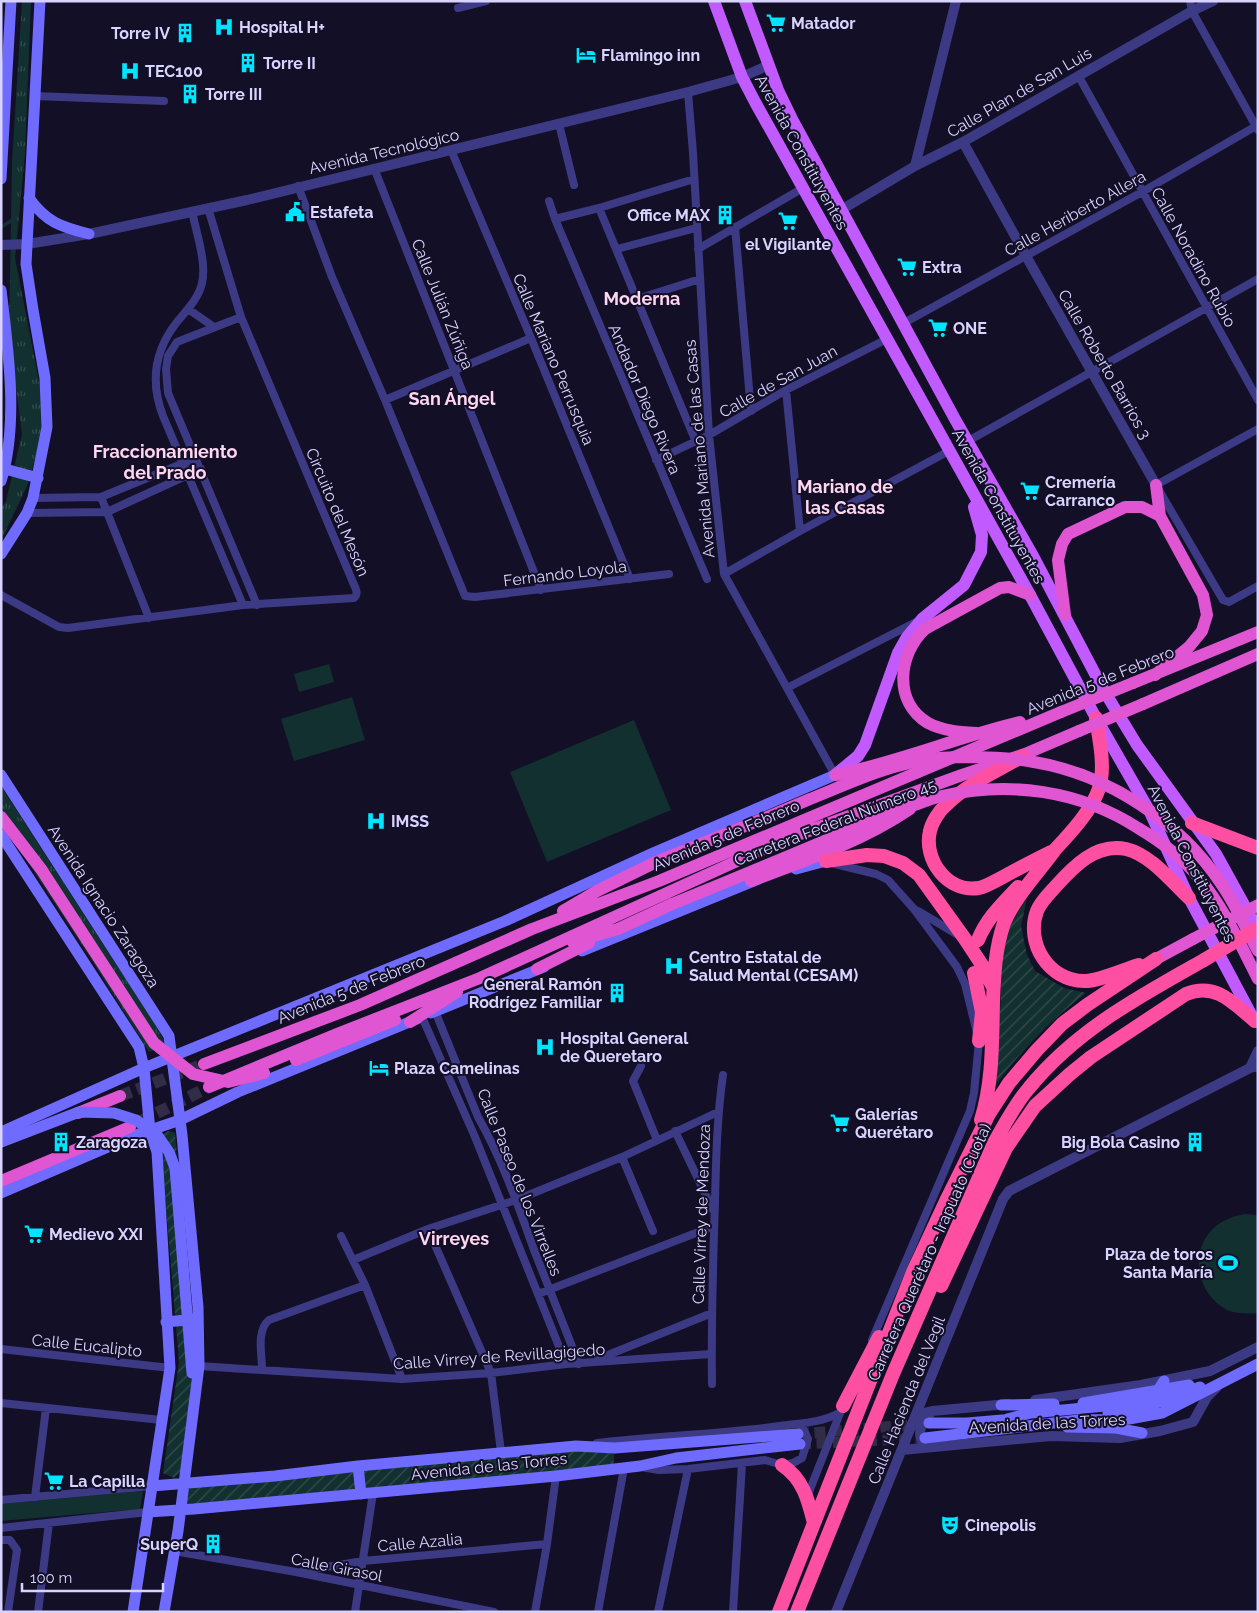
<svg xmlns="http://www.w3.org/2000/svg" width="1259" height="1613" viewBox="0 0 1259 1613" font-family="Raleway,sans-serif">
<style>
.grass{fill:#12302f}
.park{fill:url(#park-tufts)}
.garden{fill:url(#garden-furrows)}
.lines{fill:none;stroke-linecap:round;stroke-linejoin:round}
.secondary-tunnel{stroke:#312d47;stroke-width:11;stroke-dasharray:11 5.5;stroke-linecap:butt}
.trunk-tunnel{stroke:#312d47;stroke-width:12;stroke-dasharray:12 6;stroke-linecap:butt}
.minor{stroke:#3d3a85;stroke-width:8}
.tertiary{stroke:#3d3a85;stroke-width:10}
.secondary{stroke:#6f6bff;stroke-width:11}
.primary{stroke:#c25bff;stroke-width:12}
.trunk{stroke:#e055d1;stroke-width:12}
.motorway{stroke:#ff4fa3;stroke-width:14}
.secondary-bridge{stroke:#6f6bff;stroke-width:11}
.trunk-bridge{stroke:#e055d1;stroke-width:12}
.motorway-bridge{stroke:#ff4fa3;stroke-width:14}
.labels{text-anchor:middle;stroke-width:4;stroke-linejoin:round;paint-order:stroke}
.poi-label{font-size:16px;font-weight:bold;fill:#d9d4ff;stroke:#130f26;text-anchor:start}
.street-label{font-size:16px;fill:#d9d4ff;stroke:#130f26}
.neighbourhood-label{font-size:18px;font-weight:bold;fill:#ffd6f0;stroke:#130f26}
</style>
<defs>
<pattern id="park-tufts" width="24" height="20" patternUnits="userSpaceOnUse" patternTransform="scale(1.25)"><rect width="24" height="20" fill="#12302f"/><path d="M3 7l-1-3M5 7V3M7 7l1-3M15 17l-1-3M17 17v-4M19 17l1-3" fill="none" stroke="#344d4e"/></pattern>
<pattern id="garden-furrows" width="10" height="10" patternUnits="userSpaceOnUse" patternTransform="scale(1.25)"><rect width="10" height="10" fill="#12302f"/><path d="M-1 1l2-2M0 10L10 0M9 11l2-2" fill="none" stroke="#344d4e"/></pattern>
</defs>
<rect width="100%" height="100%" fill="#130f26"/>
<path class="grass" d="M329,664L334,682L299,692L294,674Z
M352,697L365,740L294,761L281,719Z
M634,720L671,810L547,862L510,772Z
M1245,1214L1258,1215V1313C1248,1314 1237,1314 1227,1310C1196,1294 1188,1249 1216,1226C1225,1219 1234,1216 1245,1214Z
M143,1491L140,1509L1,1521V1504Z"/>
<path class="park" d="M22,1H31L25,154L15,258L45,412L40,443L27,486L1,541V509L6,501L22,434L9,334L11,223L1,229V225L11,219L12,162Z
M1,786L113,960L146,1007L166,1045L149,1052L93,962L1,821Z"/>
<path class="garden" d="M1027,898L1021,926L1027,955L1035,971L1064,988L1086,993C1049,1022 1018,1053 991,1092L1001,998V965L1004,941L1011,924Z
M168,1131L175,1133L196,1365L180,1473L174,1478L163,1473L179,1362L160,1136Z
M615,1448L613,1469L181,1509L184,1483Z"/>
<g class="lines">
<path class="secondary-tunnel" d="M798,1434L920,1424
M800,1444L925,1438"/>
<path class="trunk-tunnel" d="M120,1096L204,1064
M141,1121L209,1087"/>
<path class="minor" d="M1190,1L1192,11L1258,130
M458,8L486,1
M1078,75L1258,400
M688,92L693,153L709,435L724,574L835,775
M35,96L164,101
M559,124L574,185
M451,150L531,338L630,579
M374,168L541,590
M298,186L332,277L385,400L465,596L475,597L669,574
M549,201L555,219L707,579
M599,208L696,442
M192,211C196,232 207,263 202,283C199,298 186,311 177,322C154,351 150,382 163,416L243,605
M555,219L599,208L694,179
M735,227L751,411
M617,249L696,228
M698,249L803,188
M637,299L700,279
M188,309L214,327
M241,317L177,342L168,356L166,369L168,393L257,605
M904,323L1142,192L1258,125
M786,390L800,531
M385,400L531,338
M1258,429L1156,485L1223,600L1229,602L1258,586
M968,441L1258,279
M656,460L709,435L786,390L887,339
M101,497L149,618
M33,498L101,497L196,458
M27,513L107,512L201,469
M724,574L800,531L949,451
M1,595L59,627L68,628L243,605L354,598C360,593 354,586 352,580L241,317L208,208
M787,688L916,622
M835,864L876,874L888,880L914,909L957,967L965,984L979,1041L974,1093L970,1111L872,1340
M918,911L958,935
M435,1011L478,1117C502,1159 518,1205 534,1250C549,1288 564,1326 579,1364
M422,1017L475,1137L566,1364
M641,1066L633,1081L657,1140
M675,1131L713,1210
M622,1157L653,1231
M428,1229L491,1373L501,1452
M341,1236L365,1285L402,1379
M353,1260L428,1229L516,1200L622,1157L718,1112
M538,1294L714,1226
M1,1349L170,1368
M598,1359L712,1313
M199,1366L402,1379L491,1373L566,1364L711,1354
M262,1369C262,1354 256,1331 269,1320L365,1285
M712,1384C711,1323 713,1262 715,1201C716,1159 717,1117 723,1075
M1,1403L161,1420
M597,1443C658,1436 719,1434 780,1426C801,1423 821,1423 839,1413
M641,1467L659,1470L688,1469L765,1460L782,1465L793,1463L802,1458L808,1439L801,1424
M35,1497L46,1408
M807,1497L844,1403
M1,1500L152,1486
M1,1528L148,1512
M1,1540H10L17,1550L8,1612
M174,1551L296,1572L494,1612
M303,1571L363,1561L547,1544
M38,1612L49,1523
M355,1612L373,1493
M535,1612L547,1544L556,1476
M598,1612L624,1468
M658,1612L688,1469
M733,1612L742,1464"/>
<path class="tertiary" d="M963,142L1026,256L1156,485
M915,166L956,1
M841,210L915,166L963,142L1192,11L1213,1
M1,245L27,244L89,234L247,200L688,92L742,77L769,65
M1250,1068L1258,1051
M1035,1400L1141,1385L1210,1371L1258,1347
M916,1415L932,1411L1008,1404
M926,1447C915,1432 921,1423 932,1411
M902,1450L1051,1436L1120,1438L1160,1431L1193,1422L1207,1397L1217,1387
M836,1612L1003,1199L1009,1191L1250,1068L1258,1066"/>
<path class="secondary" d="M1,179L11,1
M29,198C46,222 61,227 89,234
M1,290C8,348 19,424 1,481
M5,469L38,478
M1,554L27,513L33,498L47,427L45,378L33,310L26,264L40,1
M1,775L169,1036L182,1135L198,1307L199,1366L178,1531L164,1612
M1,835L139,1047L144,1068L150,1131L157,1152L170,1368L133,1612
M796,869L826,861
M582,951L759,879
M431,1013L544,967
M1,1132L144,1068L505,921L653,853L835,775
M1,1193L136,1135L180,1120L238,1092L417,1019
M166,1322L197,1319
M1001,1405L1054,1404
M1007,1419L1031,1413L1137,1403L1155,1395L1164,1381
M929,1423H967L1014,1419
M1067,1427L1116,1428L1142,1433
M925,1438L1079,1420
M358,1466L361,1494
M152,1486L275,1476L358,1466L576,1446L615,1448L798,1434
M148,1512L194,1509L556,1476L640,1466L676,1458L800,1444"/>
<path class="primary" d="M714,1L742,77L755,102L1030,595L1096,718L1150,812L1189,898L1254,1020
M745,1L778,90L792,119L956,421L1033,556L1103,689L1137,745L1216,854L1258,930
M835,775L858,756L865,745L898,653L907,637L922,619L964,585L981,552L982,535L974,507"/>
<path class="trunk" d="M1156,485L1160,516
M1065,615L1058,560L1062,544L1068,534L1125,507H1142L1160,516L1203,595L1207,615L1202,631L1189,647L1155,675
M1133,683L1258,632
M1143,704L1258,654
M977,733C961,732 943,731 928,723C893,702 898,654 925,629L1000,588L1009,587L1030,595
M835,775C898,762 958,737 1020,722
M1,817L41,869
M751,881C805,861 861,842 910,809
M563,911L597,891L656,862
M573,942L618,929L672,904
M1156,959L1193,939
M537,969L589,943
M410,1022L457,992
M296,1060L395,1020
M204,1064L360,1005L532,929L659,881L1061,712
M209,1087L337,1034L480,978L781,841L962,775L1025,754L1079,731
M78,1113L120,1096
M1,1181L130,1127"/>
<path class="motorway" d="M1023,756C997,771 967,784 946,805C939,811 932,822 930,831C923,859 947,893 979,888C988,886 995,881 1003,877C1019,868 1035,860 1051,852
M1192,823L1258,848
M1047,858C1066,838 1097,807 1101,780C1104,760 1099,738 1096,718
M826,861L867,855L884,856L903,863L919,875L965,939L982,965L992,985
M978,940C987,918 1002,904 1018,887
M1139,965C1125,969 1097,982 1084,981C1049,981 1025,943 1037,911C1041,901 1049,894 1056,886C1074,866 1096,843 1126,849C1151,855 1171,881 1189,898
M974,973L982,1012L979,1041
M981,1120C993,1082 992,1042 993,1002C994,976 995,949 1004,923C1015,897 1037,874 1054,851
M941,1286L1006,1148L1035,1106L1070,1074L1091,1057L1186,994C1216,982 1233,1003 1255,1021
M843,1406L879,1337
M782,1465C803,1479 808,1499 814,1523
M779,1612L913,1272L947,1199L989,1114L1009,1083L1037,1050L1062,1024L1087,1005L1156,959
M797,1612L893,1374L994,1143C1005,1124 1015,1104 1029,1088C1076,1030 1140,996 1204,960"/>
<path class="secondary-bridge" d="M1,1142L79,1112L114,1113L136,1120L158,1136L169,1152L175,1168L192,1373
M1083,1403L1189,1385
M1108,1413L1142,1408L1200,1387
M1079,1420L1129,1419L1162,1413L1258,1364"/>
<path class="trunk-bridge" d="M1061,712L1133,683
M1079,731L1143,704
M656,862C708,841 759,821 810,799C850,783 889,764 932,759C941,757 950,758 958,757C984,757 1009,757 1034,762C1107,774 1181,822 1222,885C1236,905 1246,929 1258,951
M41,869L154,1043L193,1074L228,1082L264,1073
M672,904C722,884 772,863 822,842C850,830 878,819 906,808C918,804 930,799 942,796C1010,781 1079,790 1138,828C1160,841 1183,858 1199,878C1224,908 1240,944 1258,979
M1193,939L1258,905"/>
<path class="motorway-bridge" d="M1204,960L1258,928"/>
</g>
<defs>
<symbol id="supermarket-bare" viewBox="-9 -9 18 18"><path d="M-6-5.5h2.5l.6 2H6L4.5 2H-2.5L-4.4-4H-6ZM-1.5 3.2a1.3 1.3 0 1 0 .1 0ZM3 3.2a1.3 1.3 0 1 0 .1 0Z" fill="#00e5ff" stroke="#130f26" stroke-width="2.5" paint-order="stroke"/></symbol>
<symbol id="hospital-bare" viewBox="-9 -9 18 18"><path d="M-5-5h3v3.5h4V-5h3V5h-3V1.5h-4V5h-3Z" fill="#00e5ff" stroke="#130f26" stroke-width="2.5" paint-order="stroke"/></symbol>
<symbol id="building-bare" viewBox="-9 -9 18 18"><path d="M-4-6H4V6H1V3H-1V6H-4ZM-2.5-4.3h1.7v1.8h-1.7ZM.8-4.3h1.7v1.8H.8ZM-2.5-1h1.7V.8h-1.7ZM.8-1h1.7V.8H.8Z" fill="#00e5ff" stroke="#130f26" stroke-width="2.5" paint-order="stroke"/></symbol>
<symbol id="hotel-bare" viewBox="-9 -9 18 18"><path d="M-6-4.5h1.5V1H6V5H4.5V3h-9V5H-6ZM-4 0a1.8 1.8 0 1 1 3.6 0ZM.5 0V-2.5h3Q6-2.5 6 0Z" fill="#00e5ff" stroke="#130f26" stroke-width="2.5" paint-order="stroke"/></symbol>
<symbol id="civic-bare" viewBox="-9 -9 18 18"><path d="M-.6-6.5H3V-4.5H.6V-3L4-1V1h2V6H-6V1h2V-1L-.6-3ZM-1.2 2.5V6h2.4V2.5Z" fill="#00e5ff" stroke="#130f26" stroke-width="2.5" paint-order="stroke"/></symbol>
<symbol id="stadium-bare" viewBox="-9 -9 18 18"><path d="M0-5a6.5 5 0 1 0 0 10a6.5 5 0 1 0 0-10ZM-3.5-1.8h7v3.6h-7Z" fill="#00e5ff" stroke="#130f26" stroke-width="2.5" paint-order="stroke"/></symbol>
<symbol id="theatre-bare" viewBox="-9 -9 18 18"><path d="M-5-5.5Q0-4 5-5.5V0Q5 5 0 6Q-5 5-5 0ZM-3.3-2.5H-1v1.5H-3.3ZM1-2.5H3.3v1.5H1ZM-2.8 1Q0 5.5 2.8 1Z" fill="#00e5ff" stroke="#130f26" stroke-width="2.5" paint-order="stroke"/></symbol>
</defs>
<g fill-rule="evenodd">
<use href="#supermarket-bare" x="762" y="9" width="28" height="28"/>
<use href="#hospital-bare" x="210" y="13" width="28" height="28"/>
<use href="#building-bare" x="171" y="19" width="28" height="28"/>
<use href="#hotel-bare" x="572" y="41" width="28" height="28"/>
<use href="#building-bare" x="234" y="49" width="28" height="28"/>
<use href="#hospital-bare" x="116" y="57" width="28" height="28"/>
<use href="#building-bare" x="176" y="80" width="28" height="28"/>
<use href="#civic-bare" x="281" y="198" width="28" height="28"/>
<use href="#building-bare" x="711" y="201" width="28" height="28"/>
<use href="#supermarket-bare" x="774" y="207" width="28" height="28"/>
<use href="#supermarket-bare" x="893" y="253" width="28" height="28"/>
<use href="#supermarket-bare" x="924" y="314" width="28" height="28"/>
<use href="#supermarket-bare" x="1016" y="477" width="28" height="28"/>
<use href="#hospital-bare" x="362" y="807" width="28" height="28"/>
<use href="#hospital-bare" x="660" y="952" width="28" height="28"/>
<use href="#building-bare" x="603" y="979" width="28" height="28"/>
<use href="#hospital-bare" x="531" y="1033" width="28" height="28"/>
<use href="#hotel-bare" x="365" y="1054" width="28" height="28"/>
<use href="#supermarket-bare" x="826" y="1109" width="28" height="28"/>
<use href="#building-bare" x="47" y="1128" width="28" height="28"/>
<use href="#building-bare" x="1181" y="1128" width="28" height="28"/>
<use href="#supermarket-bare" x="20" y="1220" width="28" height="28"/>
<use href="#stadium-bare" x="1214" y="1249" width="28" height="28"/>
<use href="#supermarket-bare" x="40" y="1467" width="28" height="28"/>
<use href="#theatre-bare" x="936" y="1511" width="28" height="28"/>
<use href="#building-bare" x="199" y="1530" width="28" height="28"/>
</g>
<g class="labels">
<g class="poi-label">
<text x="791" y="29">Matador</text>
<text x="239" y="33">Hospital H+</text>
<text x="170" y="39" text-anchor="end">Torre IV</text>
<text x="601" y="61">Flamingo inn</text>
<text x="263" y="69">Torre II</text>
<text x="145" y="77">TEC100</text>
<text x="205" y="100">Torre III</text>
<text x="310" y="218">Estafeta</text>
<text x="710" y="221" text-anchor="end">Office MAX</text>
<text x="788" y="250" text-anchor="middle">el Vigilante</text>
<text x="922" y="273">Extra</text>
<text x="953" y="334">ONE</text>
<text x="1045" y="488">Cremería<tspan x="1045" dy="18">Carranco</tspan></text>
<text x="391" y="827">IMSS</text>
<text x="689" y="963">Centro Estatal de<tspan x="689" dy="18">Salud Mental (CESAM)</tspan></text>
<text x="602" y="990" text-anchor="end">General Ramón<tspan x="602" dy="18">Rodrígez Familiar</tspan></text>
<text x="560" y="1044">Hospital General<tspan x="560" dy="18">de Queretaro</tspan></text>
<text x="394" y="1074">Plaza Camelinas</text>
<text x="855" y="1120">Galerías<tspan x="855" dy="18">Querétaro</tspan></text>
<text x="76" y="1148">Zaragoza</text>
<text x="1180" y="1148" text-anchor="end">Big Bola Casino</text>
<text x="49" y="1240">Medievo XXI</text>
<text x="1213" y="1260" text-anchor="end">Plaza de toros<tspan x="1213" dy="18">Santa María</tspan></text>
<text x="69" y="1487">La Capilla</text>
<text x="965" y="1531">Cinepolis</text>
<text x="198" y="1550" text-anchor="end">SuperQ</text>
</g>
<g class="street-label">
<text transform="translate(1019 92) rotate(-30)" y="6">Calle Plan de San Luis</text>
<text transform="translate(384 151) rotate(-13)" y="6">Avenida Tecnológico</text>
<text transform="translate(802 152) rotate(61)" y="6">Avenida Constituyentes</text>
<text transform="translate(1075 213) rotate(-29)" y="6">Calle Heriberto Allera</text>
<text transform="translate(1194 257) rotate(61)" y="6">Calle Noradino Rubio</text>
<text transform="translate(443 304) rotate(68)" y="6">Calle Julián Zúñiga</text>
<text transform="translate(554 359) rotate(67)" y="6">Calle Mariano Perrusquia</text>
<text transform="translate(1105 364) rotate(60)" y="6">Calle Roberto Barrios 3</text>
<text transform="translate(778 381) rotate(-29)" y="6">Calle de San Juan</text>
<text transform="translate(645 399) rotate(67)" y="6">Andador Diego Rivera</text>
<text transform="translate(699 449) rotate(-95)" y="6">Avenida Mariano de las Casas</text>
<text transform="translate(999 506) rotate(61)" y="6">Avenida Constituyentes</text>
<text transform="translate(338 512) rotate(67)" y="6">Circuito del Mesón</text>
<text transform="translate(565 573) rotate(-7)" y="6">Fernando Loyola</text>
<text transform="translate(1100 680) rotate(-22)" y="6">Avenida 5 de Febrero</text>
<text transform="translate(835 822) rotate(-21)" y="6">Carretera Federal Número 45</text>
<text transform="translate(726 835) rotate(-23)" y="6">Avenida 5 de Febrero</text>
<text transform="translate(1192 863) rotate(63)" y="6">Avenida Constituyentes</text>
<text transform="translate(104 906) rotate(57)" y="6">Avenida Ignacio Zaragoza</text>
<text transform="translate(351 989) rotate(-22)" y="6">Avenida 5 de Febrero</text>
<text transform="translate(520 1182) rotate(68)" y="6">Calle Paseo de los Virrelles</text>
<text transform="translate(701 1214) rotate(-88)" y="6">Calle Virrey de Mendoza</text>
<text transform="translate(929 1252) rotate(-66)" y="6">Carretera Querétaro - Irapuato (Cuota)</text>
<text transform="translate(87 1345) rotate(6)" y="6">Calle Eucalipto</text>
<text transform="translate(499 1356) rotate(-4)" y="6">Calle Virrey de Revillagigedo</text>
<text transform="translate(906 1400) rotate(-68)" y="6">Calle Hacienda del Vegil</text>
<text transform="translate(1047 1423) rotate(-3)" y="6">Avenida de las Torres</text>
<text transform="translate(489 1466) rotate(-6)" y="6">Avenida de las Torres</text>
<text transform="translate(420 1542) rotate(-5)" y="6">Calle Azalia</text>
<text transform="translate(337 1567) rotate(11)" y="6">Calle Girasol</text>
</g>
<g class="neighbourhood-label">
<text x="642" y="305">Moderna</text>
<text x="452" y="405">San Ángel</text>
<text x="165" y="458">Fraccionamiento<tspan x="165" dy="21">del Prado</tspan></text>
<text x="845" y="493">Mariano de<tspan x="845" dy="21">las Casas</tspan></text>
<text x="454" y="1245">Virreyes</text>
</g>
</g>
<rect width="1259" height="1613" fill="none" stroke="#d9d4ff" stroke-width="5"/>
<path d="M22 1583v8h141v-8" fill="none" stroke="#d9d4ff" stroke-width="2.5"/>
<text x="30" y="1583" font-size="15" fill="#d9d4ff" stroke="#130f26" stroke-width="4" paint-order="stroke">100 m</text>
</svg>
